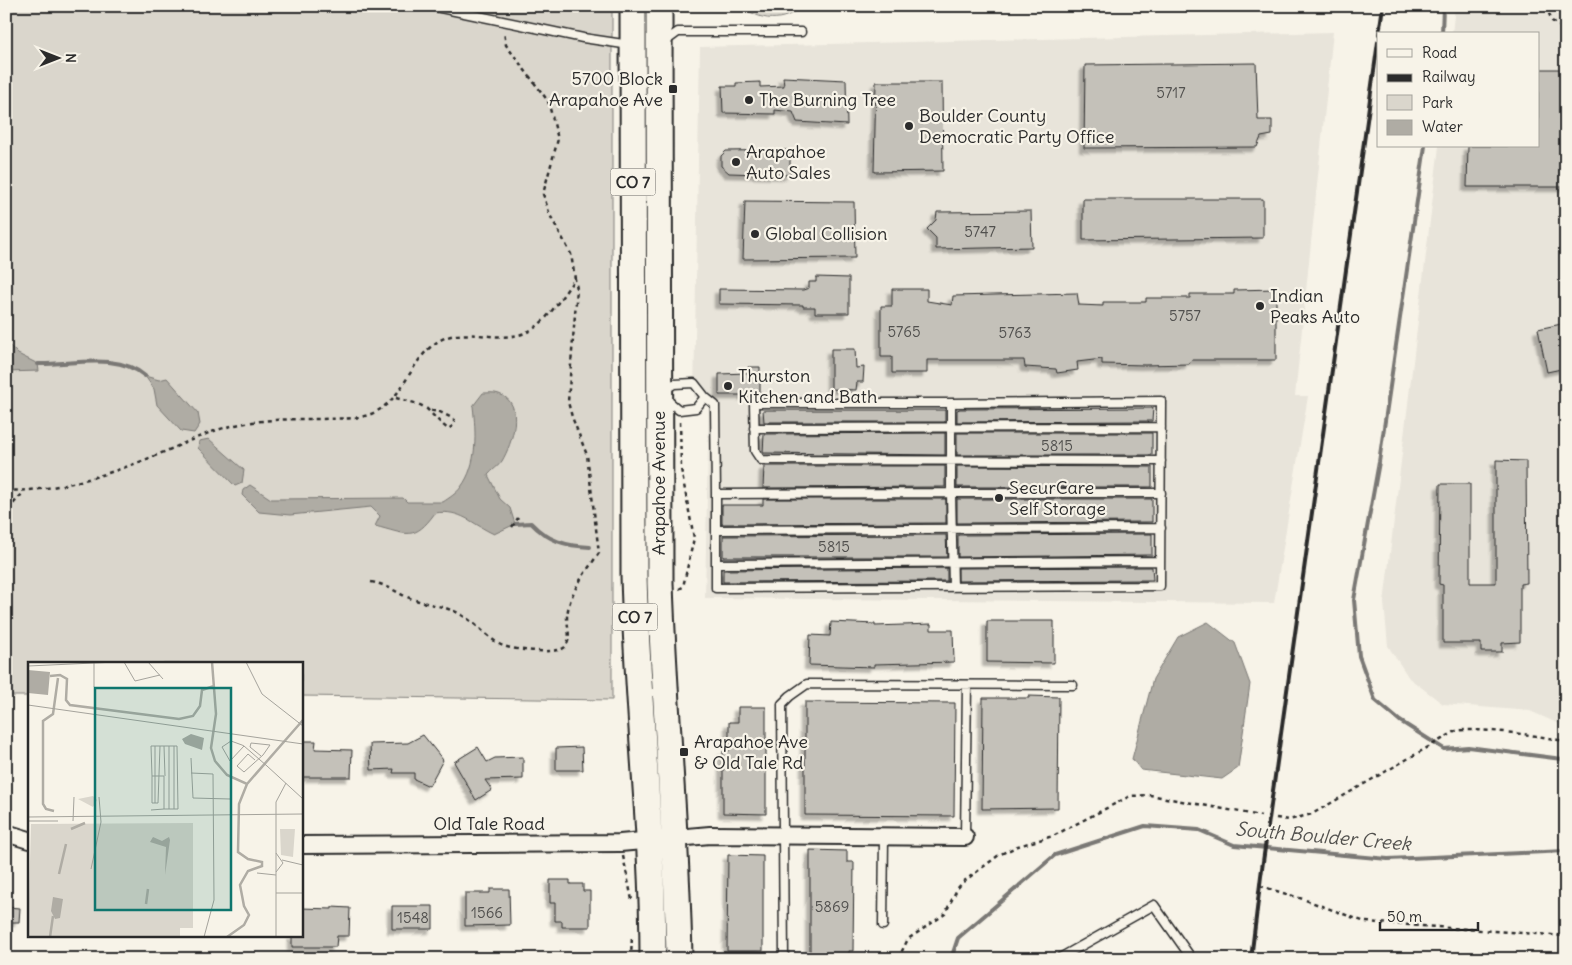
<svg xmlns="http://www.w3.org/2000/svg" width="1572" height="965" viewBox="0 0 1572 965" font-family="Delius,sans-serif">
<style>
.built{fill:#e8e4da}
.green{fill:#dad6cc;stroke:#82807c}
.water{fill:#afaca4;stroke:#7a7874}
.lines{fill:none;stroke-linecap:round;stroke-linejoin:round}
.stream{stroke:#7a7874;stroke-width:4}
.building{fill:#c4c1b9;stroke:#2b2b2b;filter:url(#shadow)}
.service-casing{stroke:#2b2b2b;stroke-width:11}
.minor-casing{stroke:#2b2b2b;stroke-width:20}
.primary-casing{stroke:#2b2b2b;stroke-width:29}
.path{stroke:#2b2b2b;stroke-width:2.5;stroke-dasharray:4 4;stroke-linecap:butt}
.service{stroke:#f7f3e8;stroke-width:8}
.minor{stroke:#f7f3e8;stroke-width:16}
.primary{stroke:#f7f3e8;stroke-width:25}
.rail{stroke:#2b2b2b;stroke-width:4}
.poi-dot{fill:#2b2b2b;stroke:#f7f3e8;stroke-width:2}
.labels{text-anchor:middle;stroke-width:4.5;stroke-linejoin:round;paint-order:stroke}
.number-label{font-size:15px;fill:#51504e}
.shield{fill:#f7f3e8;stroke:#686764;stroke-width:1}
.shield-label{font-size:16px;font-weight:bold;fill:#2b2b2b}
.poi-label{font-size:18px;fill:#2b2b2b;stroke:#f7f3e8;text-anchor:start}
.street-label{font-size:18px;fill:#2b2b2b;stroke:#f7f3e8}
.water-label{font-size:19px;font-style:italic;fill:#53524f;stroke:#f7f3e8}
.inset-river{fill:none;stroke:#afaca4;stroke-width:2.5}
.inset-road{fill:none;stroke:#a5a39c;stroke-width:1}
.view{fill:#0f766e;fill-opacity:0.15;stroke:#0f766e;stroke-width:2.5}
.inset-edge{fill:none;stroke:#2b2b2b;stroke-width:2.5}
</style>
<defs>
<filter id="shadow"><feDropShadow dx="-4.5" dy="4.5" stdDeviation="1" flood-color="#0004"/></filter>
</defs>
<rect width="100%" height="100%" fill="#f7f3e8"/>
<filter id="ink" filterUnits="userSpaceOnUse"><feTurbulence type="fractalNoise" baseFrequency=".02" numOctaves="2"/><feDisplacementMap in="SourceGraphic" scale="10" xChannelSelector="R" yChannelSelector="G"/><feConvolveMatrix kernelMatrix="1 2 1 2 8 2 1 2 1" color-interpolation-filters="sRGB"/></filter>
<g filter="url(#ink)">
<path class="built" d="M1455,6H1566V727L1530,711L1443,704L1409,678L1388,646L1384,603L1439,146H1538V34H1452Z
M1333,32L1295,396H1308L1274,603L705,598L709,397H694L700,47Z"/>
<path class="green" d="M6,6H612V700L301,696V664H29V696H6Z
M742,6H801C784,24 759,21 742,6Z"/>
<path class="water" d="M6,342L18,354L38,364L39,371L6,372Z
M145,376L159,380L167,378L198,413L200,424L194,433L181,431L157,405L154,389Z
M483,393C488,393 494,392 499,394C526,403 512,444 502,461C499,466 492,470 488,475L500,499L510,508L515,524L494,534C472,524 461,509 435,513C414,542 407,534 375,526L380,516L371,507L290,515L259,512L242,495L243,490L250,485L271,499L403,498L407,502H443C449,498 457,493 461,487C478,464 476,433 473,406Z
M209,439L244,470L242,483L235,486L198,448L199,441Z
M1208,622L1235,643L1250,684L1238,768L1222,779L1141,770L1132,759L1153,679L1178,637Z"/>
<g class="lines">
<path class="stream" d="M1442,34L1443,6
M1425,146L1379,462L1354,600L1359,656L1375,700L1400,721L1444,749L1468,747L1562,759L1566,769
M38,364C71,365 118,352 145,376
M515,524L531,523C548,541 566,546 590,547
M951,959L958,938L1055,855L1145,826L1199,830L1234,845L1388,859L1566,851"/>
</g>
<path class="building" d="M1256,63L1258,120H1272V135L1261,137L1257,147L1084,148L1085,65Z
M1538,69H1566V187H1467L1468,146H1538Z
M783,77L846,80L847,125L797,122L793,112L775,110V114L723,113L722,86H736V83L760,82V87L784,86Z
M876,82H942L943,171L874,172Z
M790,150V175L729,173L721,166V156L726,151Z
M1083,199H1263V238L1083,240Z
M745,201L854,202L855,258L743,259Z
M1031,211L1032,247L936,249V238L927,229L936,220L937,212Z
M816,277L849,278V313H815V307H803V305L719,304V289L803,290L809,288V282H816Z
M892,289H927V301L952,305L953,296L1077,293L1079,305L1103,306V302H1146V298H1190V294H1234V290L1276,289V360H1191L1189,364L1145,365L1102,364V359L1077,362L1078,370L1057,373L1056,369L1025,367L1024,360H927V373H892V357H881V306H892Z
M1566,323V368L1547,372L1538,329Z
M831,349H855L856,368L864,367L863,382H857L856,390L831,389Z
M748,367H760V395H719V374L748,373Z
M1153,408L1152,421L957,422V410L960,409Z
M763,410H945V422H764Z
M945,433V455L763,453L764,434Z
M957,433H1152V455H957Z
M1496,460L1526,461L1527,583L1520,584V642L1502,643V652H1481V643H1443V585L1439,584L1440,484H1470V583H1496Z
M764,466H945V487L763,488Z
M957,466L1152,467V487H957Z
M763,499H946V523L722,524V505H763Z
M957,499H1152V522L957,523Z
M1152,534V555L958,557V535Z
M946,535L947,557H723V536Z
M1152,567L1153,580L958,581V568Z
M947,568V581L723,582V570Z
M987,621H1054V663L987,662Z
M831,622L875,624V626L931,624V630H953L954,662L874,664V667L809,665L810,635L830,636Z
M1029,696L1059,697L1058,808L982,809L983,698H1029Z
M805,702L955,703L954,816L805,815Z
M738,707H766V814L723,813V751H729V722H738Z
M423,735L443,760L429,786L414,779V773H393L394,769L371,770L370,744L408,743Z
M301,741H316L315,749L352,750L351,777H301Z
M478,747L487,762L495,758L523,757V779L485,780L492,790L476,800L454,762Z
M582,747L583,770H556V748Z
M810,850L847,851V862H854L853,951H849V959H810Z
M728,855L763,856V951H727Z
M550,880H570V884H583V891H590V927H562V921H555V903H550Z
M490,889H509L510,925L465,926V893H490Z
M392,906H433V929H392Z
M6,907L20,908L19,922H6Z
M332,907L350,908L349,936H337L336,947H292V936H301V908L332,909Z"/>
<g class="lines">
<defs>
<path id="service" d="M431,6L583,38L630,45
M663,43L678,32H801
M664,390L674,384L694,383L705,397L715,405L716,494L951,493V403L1161,401L1160,586L716,588V494
M666,399L679,410L696,408L705,397
M951,403H754L755,451L761,460L1161,461
M754,428L1161,427
M716,530L1161,528
M716,564L1160,561
M953,587L951,493H1161
M965,837L967,685
M883,925L884,838
M784,959L782,704L790,696L807,684L1073,685
M1058,959L1154,905L1192,959"/>
<path id="minor" d="M6,833L29,840
M301,845L620,843L710,835L965,837"/>
<path id="primary" d="M633,6L634,575C637,703 653,831 653,959
M659,6L660,583C664,708 677,833 679,959"/>
</defs>
<use href="#service" class="service-casing"/>
<use href="#minor" class="minor-casing"/>
<use href="#primary" class="primary-casing"/>
<path class="path" d="M1546,6L1552,21L1566,31
M396,398C406,401 419,403 427,409C434,416 440,423 448,429L454,425V419L440,412L427,410
M6,490C48,494 113,473 152,457C182,445 209,430 240,424C268,419 295,419 323,419C339,418 356,420 371,414C403,401 408,365 433,345C462,321 500,348 531,330C549,320 562,295 575,279L571,254L550,215L543,194L558,139L548,101L506,45L504,32
M6,506L12,505L24,492
M512,527L518,518
M371,582C389,585 396,593 412,599C427,604 443,606 456,612C473,620 484,634 499,644C508,650 558,655 565,647C572,639 567,626 567,617C569,592 585,573 599,553L587,455L572,417L568,402L577,289L575,279
M679,589L683,587L694,538L681,469L680,419
M1276,818L1289,820L1312,814L1456,731C1473,727 1549,736 1566,742
M623,856L632,900
M1260,886L1303,899L1365,922L1566,936
M631,959L632,935
M898,959L908,939L945,914L957,889L963,882L999,855L1018,846L1053,836L1130,796L1150,795L1261,816"/>
<use href="#service" class="service"/>
<use href="#minor" class="minor"/>
<use href="#primary" class="primary"/>
<path class="rail" d="M1379,34L1383,6
M1251,959L1261,876L1378,42"/>
</g>
</g>
<g class="poi-dot">
<rect x="668" y="84" width="10" height="10" rx="2.5"/>
<circle cx="749" cy="100" r="5"/>
<circle cx="909" cy="126" r="5"/>
<circle cx="736" cy="162" r="5"/>
<circle cx="755" cy="234" r="5"/>
<circle cx="1260" cy="306" r="5"/>
<circle cx="728" cy="386" r="5"/>
<circle cx="999" cy="498" r="5"/>
<rect x="679" y="747" width="10" height="10" rx="2.5"/>
</g>
<g class="labels">
<g class="number-label">
<text x="1171" y="98">5717</text>
<text x="980" y="237">5747</text>
<text x="1185" y="321">5757</text>
<text x="904" y="337">5765</text>
<text x="1015" y="338">5763</text>
<text x="1057" y="451">5815</text>
<text x="834" y="552">5815</text>
<text x="832" y="912">5869</text>
<text x="487" y="918">1566</text>
<text x="413" y="923">1548</text>
</g>
<g class="shield">
<rect x="610.5" y="168.5" width="45" height="27" rx="4"/>
<rect x="612.5" y="603.5" width="45" height="27" rx="4"/>
</g>
<g class="shield-label">
<text x="633" y="188">CO 7</text>
<text x="635" y="623">CO 7</text>
</g>
<g class="poi-label">
<text x="663" y="85" text-anchor="end">5700 Block<tspan x="663" dy="21">Arapahoe Ave</tspan></text>
<text x="759" y="106">The Burning Tree</text>
<text x="919" y="122">Boulder County<tspan x="919" dy="21">Democratic Party Office</tspan></text>
<text x="746" y="158">Arapahoe<tspan x="746" dy="21">Auto Sales</tspan></text>
<text x="765" y="240">Global Collision</text>
<text x="1270" y="302">Indian<tspan x="1270" dy="21">Peaks Auto</tspan></text>
<text x="738" y="382">Thurston<tspan x="738" dy="21">Kitchen and Bath</tspan></text>
<text x="1009" y="494">SecurCare<tspan x="1009" dy="21">Self Storage</tspan></text>
<text x="694" y="748">Arapahoe Ave<tspan x="694" dy="21">&amp; Old Tale Rd</tspan></text>
</g>
<g class="street-label">
<text transform="translate(659 483) rotate(-90)" y="6">Arapahoe Avenue</text>
<text x="489" y="830">Old Tale Road</text>
</g>
<g class="water-label">
<text transform="translate(1323 836) rotate(5)" y="7">South Boulder Creek</text>
</g>
</g>
<g transform="translate(28 662)">
<rect width="275" height="275" fill="#f7f3e8"/>
<path d="M65,134L69,138L65,145L50,137ZM165,161V266H152V275H0L3,162ZM252,167H267L265,195L253,193Z" fill="#dad6cc"/>
<path d="M0,8L22,10L20,33L0,31ZM163,72L176,76L174,88L157,82L154,77ZM125,175L134,179L141,175L142,178L137,213L138,185L122,180ZM25,235L35,237L32,256L27,257L23,249Z" fill="#afaca4"/>
<path class="inset-river" d="M184,0L188,52L183,86L187,99L199,113L219,122L275,58M22,14L32,13L39,17L38,38L42,43L151,57L165,54L172,44L174,28L186,24M26,149L18,147L15,142V59L25,52L30,16M43,167L57,161M31,212L38,182M118,242L120,227M22,275L25,254M199,275L216,263L221,253L216,244L212,223L220,209L234,204V200L220,197L210,190L211,142L219,122"/>
<path class="inset-road" d="M66,0V25M96,0L107,19L132,13M120,0L135,17M218,0L234,32L275,64M0,4L88,0M0,43L275,82M127,84V141M136,84L137,114M141,84V147M146,84V147M216,84L202,99L194,85L203,79L214,83L216,84L239,104L275,137M163,96L165,136L202,137M227,98L220,92L209,104L216,110L235,93L242,83L223,81L222,85L233,94M163,111L185,112L186,238L176,275M124,114V141H130L132,84M123,148L136,147V114H124L123,84H149L150,147H136M0,155L275,152M0,159H30M45,159L46,135M248,191L255,201L248,210M254,198L275,203M63,207L73,160L71,135M229,211L248,213M248,231H275M248,275V140L258,121"/>
<path class="view" d="M67,26H203V248H67Z"/>
<rect width="275" height="275" class="inset-edge"/>
</g>
<rect width="1572" height="965" fill="none" stroke="#f7f3e8" stroke-width="25"/>
<rect x="12" y="12" width="1547" height="940" fill="none" stroke="#2b2b2b" stroke-width="2" filter="url(#ink)"/>
<rect x="1377" y="32" width="162" height="115" fill="#f7f3e8" stroke="#a5a39c"/>
<rect x="1387" y="49" width="25" height="8" fill="#f7f3e8" stroke="#a5a39c"/>
<text x="1422" y="58" font-size="15" fill="#2b2b2b">Road</text>
<rect x="1387" y="74" width="25" height="8" fill="#2b2b2b" stroke="#a5a39c"/>
<text x="1422" y="82" font-size="15" fill="#2b2b2b">Railway</text>
<rect x="1387" y="95" width="25" height="15" fill="#dad6cc" stroke="#a5a39c"/>
<text x="1422" y="108" font-size="15" fill="#2b2b2b">Park</text>
<rect x="1387" y="120" width="25" height="15" fill="#afaca4" stroke="#a5a39c"/>
<text x="1422" y="132" font-size="15" fill="#2b2b2b">Water</text>
<g transform="translate(58 58) rotate(90)" stroke="#f7f3e8" stroke-width="4" paint-order="stroke">
<path d="M0-4L9 19L0 12L-9 19Z" fill="#2b2b2b"/>
<text y="-8" font-size="14" font-weight="bold" text-anchor="middle" fill="#2b2b2b">N</text>
</g>
<path d="M1380 922v8h98v-8" fill="none" stroke="#2b2b2b" stroke-width="2.5"/>
<text x="1387" y="922" font-size="15" fill="#2b2b2b" stroke="#f7f3e8" stroke-width="4" paint-order="stroke">50 m</text>
</svg>
